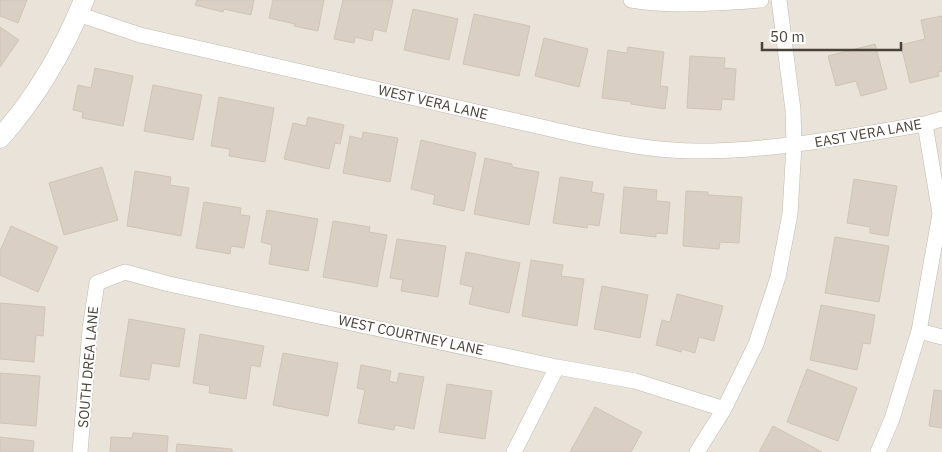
<svg xmlns="http://www.w3.org/2000/svg" width="942" height="452" viewBox="0 0 942 452" font-family="'IBM Plex Sans',sans-serif">
<style>
.residential{fill:#e9e3da}
.building{fill:#dacfc4;stroke:#d1c4b5}
.lines{fill:none;stroke-linecap:round;stroke-linejoin:round}
.minor-casing{stroke:#c1b9ae;stroke-width:16}
.tertiary-casing{stroke:#c1b9ae;stroke-width:21}
.minor{stroke:#fff;stroke-width:15}
.tertiary{stroke:#fff;stroke-width:20}
.labels{text-anchor:middle;stroke-width:4;stroke-linejoin:round;paint-order:stroke}
.street-label{font-size:14px;fill:#4a4239;stroke:#fff}
</style>
<rect width="100%" height="100%" fill="#f5f2ec"/>
<path class="residential" d="M0,0H942V452H0Z"/>
<path class="building" d="M0,0H27L18,23L0,16Z
M197,0H254L251,15L224,9L223,12L195,5Z
M273,0H324L318,31L294,26L295,24L269,18Z
M343,0H393L386,32L374,29L372,41L355,37L354,43L334,39Z
M413,9L458,19L449,60L404,50Z
M474,14L530,26L519,76L463,64Z
M942,16V71L938,72L939,76L910,83L901,45L925,39L921,20Z
M0,27L19,40L0,67Z
M544,38L588,49L579,87L535,76Z
M875,44L887,89L861,96L856,81L836,86L828,56Z
M628,47L664,52L660,86L668,87L665,109L631,104V102L602,98L608,50L627,53Z
M690,56L725,58L724,68L736,69L734,100L722,99L721,110L687,108Z
M95,68L133,76L123,126L82,118L83,112L73,110L78,85L91,88Z
M153,85L202,95L193,140L144,131Z
M219,97L274,108L265,162L229,156L230,149L211,146Z
M308,117L344,125L340,144L335,143L329,169L284,159L293,123L306,126Z
M363,132L398,138L390,182L343,173L350,136L362,139Z
M421,140L476,153L464,211L433,204L435,195L411,189Z
M485,158L512,164V167L539,172L529,225L474,214Z
M102,167L118,220L64,235L49,183Z
M135,171L171,177L170,185L189,188L181,236L127,226Z
M560,177L593,182L591,192L604,194L599,226L588,224L587,228L553,223Z
M854,179L897,186L888,236L870,233V227L847,223Z
M624,187L657,190L656,201L670,202L667,234L656,233V237L620,233Z
M686,191L708,192V195L742,197L739,243L720,242L719,249L683,246Z
M204,202L241,208L240,215L250,216L244,248L231,246L230,254L196,248Z
M267,210L318,219L308,271L269,264L272,245L261,242Z
M333,221L370,227L369,232L387,235L377,287L323,277Z
M11,226L58,247L38,292L0,275V251Z
M835,237L889,246L879,302L825,293Z
M397,239L446,246L438,297L401,291L403,280L390,278Z
M466,252L520,263L509,313L469,304L473,287L460,284Z
M531,260L563,265L561,276L584,279L577,326L522,316Z
M602,286L648,295L640,338L594,329Z
M677,294L723,306L714,341L699,337L695,353L682,349L681,352L656,345L662,320L670,322Z
M0,303L45,307L43,336L36,335L34,362L0,359Z
M821,305L875,315L870,344L863,343L857,370L810,360Z
M129,319L185,329L179,367L152,363L149,380L120,376Z
M200,334L264,346L260,367L251,365L246,399L209,393L210,386L193,383Z
M283,353L338,363L328,416L273,405Z
M361,365L391,371L389,381L397,383L399,373L424,377L414,429L395,425L394,430L358,423L365,390L357,388Z
M807,369L857,388L838,441L787,422Z
M0,373L40,376L36,426L0,423Z
M447,384L492,391L485,439L439,432Z
M934,390L942,391V428L929,426Z
M595,407L642,432L631,452H570Z
M773,426L822,452H759Z
M133,433L168,436L167,452H110L111,437L132,438Z
M0,437L34,441L33,452H0Z
M177,444L232,449V452H176Z"/>
<g class="lines">
<defs>
<path id="minor" d="M631,0C673,7 718,3 761,0
M78,14L140,35L581,136C620,144 658,151 698,151C775,151 850,136 925,124L942,119
M919,331L942,337
M80,452L90,329L97,283L125,272L169,284L557,367L635,381L724,409
M514,452L557,367
M697,452L724,409L756,344L778,277L790,214L794,145L793,110L779,0
M878,452L892,419L919,331L940,214L925,124"/>
<path id="tertiary" d="M0,138C36,98 64,49 84,0"/>
</defs>
<use href="#minor" class="minor-casing"/>
<use href="#tertiary" class="tertiary-casing"/>
<use href="#minor" class="minor"/>
<use href="#tertiary" class="tertiary"/>
</g>
<g class="labels">
<g class="street-label">
<text transform="translate(433 102) rotate(13)" y="5">WEST VERA LANE</text>
<text transform="translate(868 133) rotate(-10)" y="5">EAST VERA LANE</text>
<text transform="translate(411 335) rotate(12)" y="5">WEST COURTNEY LANE</text>
<text transform="translate(88 367) rotate(-85)" y="5">SOUTH DREA LANE</text>
</g>
</g>
<path d="M762 42v8h139v-8" fill="none" stroke="#4a4239" stroke-width="2.5"/>
<text x="770" y="42" font-size="15" fill="#4a4239" stroke="#ffffff" stroke-width="4" paint-order="stroke">50 m</text>
</svg>
